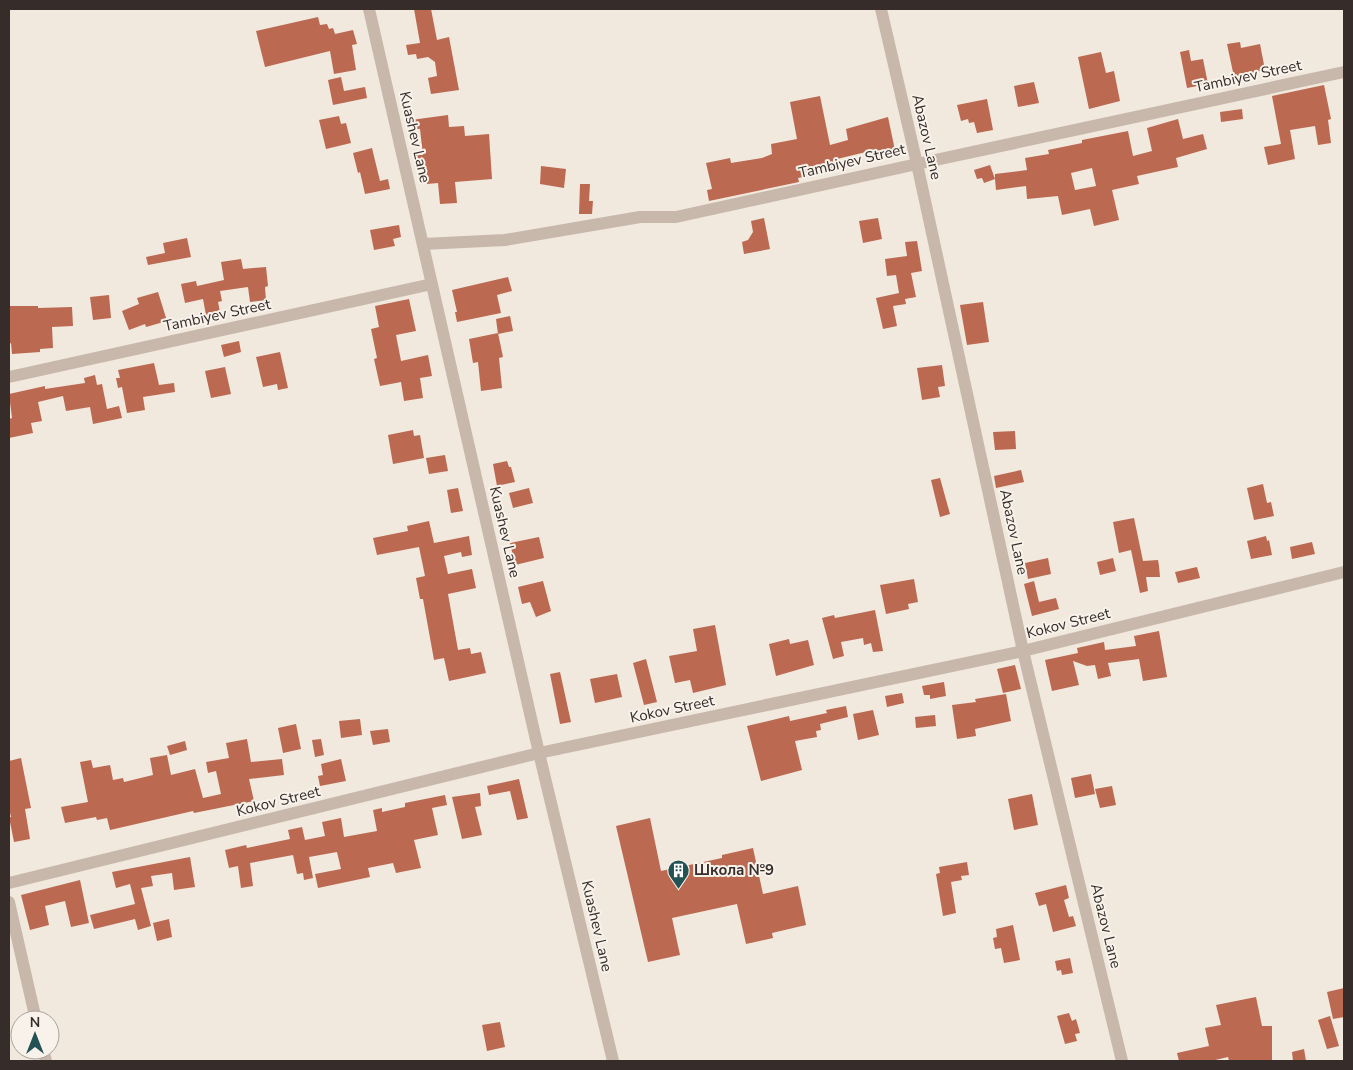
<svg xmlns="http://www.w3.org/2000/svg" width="1353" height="1070" viewBox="0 0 1353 1070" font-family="'Nunito Sans',sans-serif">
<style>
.building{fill:#bc6951;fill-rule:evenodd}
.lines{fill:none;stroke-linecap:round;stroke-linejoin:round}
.minor{stroke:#c8b8ab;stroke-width:12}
.labels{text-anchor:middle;stroke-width:4;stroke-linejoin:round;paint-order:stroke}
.street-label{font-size:15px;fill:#362d2a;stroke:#f8f2ea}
.poi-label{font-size:15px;font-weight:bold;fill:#362d2a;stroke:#f8f2ea;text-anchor:start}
</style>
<rect width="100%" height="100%" fill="#f1e8de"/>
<path class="building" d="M414,9H431L437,40L449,37L459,90L431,94L428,78L437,76L435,62L428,57L417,59L416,54L408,55L406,45L420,43Z
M318,17L320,25L327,24L329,29L333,28L335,34L353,30L357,44L352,45L356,70L334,74L330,51L265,67L256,31Z
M1240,42L1241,48L1260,44L1265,70L1234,77L1227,44Z
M1189,50L1191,61L1203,59L1208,84L1187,88L1180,52Z
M1101,52L1106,73L1114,71L1120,101L1089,109L1078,57Z
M341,77L344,91L365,87L367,98L333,105L328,80Z
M1034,82L1039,103L1018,107L1014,86Z
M1324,85L1331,119L1328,120L1331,143L1318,145L1315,126L1290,130L1295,159L1268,165L1264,147L1281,144L1272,96Z
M820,96L830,145L848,140L846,129L888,117L896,155L868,161L866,152L833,160L835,171L798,178L799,182L709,201L707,190L712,189L706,163L730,158L731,163L762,158L772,154L771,144L797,139L790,102Z
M987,99L993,130L977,133L974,122L969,123L968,119L961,121L957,105Z
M1242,109L1243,119L1221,122L1220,112Z
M448,115L449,127L464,126L465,136L489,134L492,179L455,182L457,203L440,204L438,183L427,184L426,169L416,170L415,155H423L420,129H411V120Z
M339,116L341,124L346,123L351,143L326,149L319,120Z
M1178,119L1183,139L1203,134L1207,149L1176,158L1178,167L1137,176L1139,184L1112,190L1119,220L1094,226L1090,209L1062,215L1058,196L1027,199L1026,186L996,190L995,179L984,183L982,178L977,179L974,170L990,165L995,179V174L1027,170L1025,158L1049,154L1048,150L1082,143V140L1128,131L1133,156L1152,151L1147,128ZM1092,168L1096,186L1075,190L1071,173Z
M372,148L380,181L388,179L390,189L365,194L360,172L358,173L353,153Z
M541,166L566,169L564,188L540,184Z
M580,184H590L589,201H593L592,214H579Z
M764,218L770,249L744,254L742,242L748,240L753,232L751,221Z
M878,218L882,239L863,243L859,221Z
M399,225L401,237L393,239L395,246L374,250L370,230Z
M187,238L191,257L148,265L146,257L165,253L163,243Z
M917,241L922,271L911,273L916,297L905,299L906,304L893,306L897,326L883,329L876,298L899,293L896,275L887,276L885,259L907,256L905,242Z
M241,259L243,269L266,267L268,286L265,287L266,300L250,302L248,287L220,291L222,301L218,302L220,312L206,315L203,299L185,303L181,284L196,281L197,286L224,280L221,262Z
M508,277L512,291L497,295L501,313L457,322L455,312H457L452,290Z
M158,292L167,321L146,327L145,324L129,330L122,311L139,304L137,298Z
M109,295L111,318L93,320L90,297Z
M409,299L416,331L396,335L401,361L428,355L432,376L420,378L423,398L404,401L401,382L380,386L374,359L377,358L371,329L379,327L375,306Z
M983,302L989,342L967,345L960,305Z
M9,306H38V308L72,307L73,326L52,327L53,348L40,349V352L12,354L11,343L9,344Z
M510,316L513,331L498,334L496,319Z
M498,333L503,357L499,358L502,388L481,391L478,362L473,363L469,339Z
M239,341L241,352L224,357L221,345Z
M280,352L288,388L278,390L277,384L263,387L256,357Z
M154,363L159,385L174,383L175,392L143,397L145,410L127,413L122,387L118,388L116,378H120L118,370Z
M942,365L945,386L938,387L940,397L922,400L917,368Z
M225,367L231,394L211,398L205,371Z
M95,375L97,385L102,384L107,409L119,406L122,418L93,424L90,407L66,411L63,396L38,402L42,421L31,423L33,433L9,438V419L12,418L9,394L45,386V389L85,383L84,378Z
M413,430L414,436L420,435L424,458L393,464L388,435Z
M1015,431L1016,449L995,450L993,432Z
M445,455L448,471L429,474L426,458Z
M507,461L509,467H511L515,482L497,486L493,464Z
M1021,470L1024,482L996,488L994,476Z
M940,478L950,514L940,517L931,480Z
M1263,484L1267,503L1271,502L1274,516L1254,520L1247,488Z
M458,488L463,511L451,513L447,490Z
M529,488L533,503L513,508L509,493Z
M1134,518L1143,561L1158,560L1159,566L1160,577H1146L1148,591L1140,593L1131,550L1119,553L1113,522Z
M429,521L434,543L469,536L472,555L462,557L461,552L444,556L448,574L472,569L476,588L448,594L458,650L470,648L471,654L481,652L486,673L449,681L444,658L434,660L423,599H420L416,578L425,576L419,547L377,555L373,538L408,531L407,526Z
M1266,536L1267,541L1269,540L1272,555L1251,559L1247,541Z
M539,537L544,558L515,565L510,543Z
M1312,542L1315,554L1292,559L1290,547Z
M1048,558L1051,574L1028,579L1025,563Z
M1113,558L1116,571L1100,575L1097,562Z
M1197,567L1200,578L1178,583L1175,572Z
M914,579L918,602L908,604L909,609L886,614L880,585Z
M543,581L551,611L536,617L530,602L522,604L518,587Z
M1034,581L1039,602L1056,598L1059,609L1032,616L1024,584Z
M875,610L883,651L873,652L871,643L864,645L863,638L841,642L844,656L833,659L822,618L834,615L835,618Z
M715,625L726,685L693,693L690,680L675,683L669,656L697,651L693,629Z
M1159,631L1167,677L1143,681L1139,659L1108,663L1111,676L1098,679L1095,665L1087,666L1073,661L1079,685L1052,691L1045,660L1078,653L1077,648L1104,642L1105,650L1136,646L1134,636Z
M789,639L790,644L808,640L814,665L776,676L769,644Z
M646,659L657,702L644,705L633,663Z
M1015,665L1021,689L1003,693L997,669Z
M560,672L571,722L560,724L550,674Z
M617,674L622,697L595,703L590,679Z
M944,682L946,696L930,699V695H924L922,686Z
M902,693L904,703L887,707L885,696Z
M1006,694L1011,721L975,729L976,736L957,739L952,705L976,702L975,699Z
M846,706L848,717L820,724L821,730L816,731L817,737L795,741L802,770L761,781L747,726L789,716L790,721L827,713L826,710Z
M873,710L879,735L858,740L853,714Z
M935,715L936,726L916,728L915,717Z
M360,719L362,735L341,738L339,721Z
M296,724L301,749L283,753L278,728Z
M388,729L390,742L373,745L370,731Z
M247,739L251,762L282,759L284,775L249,779L254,801L194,813L193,811L110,830L107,818L97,820L96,817L65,823L61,807L88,802L80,762L91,760L93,768L110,765L113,780L123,778L124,782L153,775L150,758L167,755L171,775L195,769L203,798L221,794L216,771L208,773L206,762L229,758L226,743Z
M321,739L324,755L315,757L312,740Z
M185,741L187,750L170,755L167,746Z
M21,758L31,808L25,809L30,839L14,842L9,817H11L9,808V761Z
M341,759L346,781L320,786L318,776L323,775L321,764Z
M1091,774L1095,794L1075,798L1071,778Z
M519,779L528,818L517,820L510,791L489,795L487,786Z
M1112,786L1116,805L1100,808L1095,789Z
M480,793L481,806L475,807L482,835L462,839L452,797Z
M1032,794L1038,825L1014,830L1008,799Z
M445,795L447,805L432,808L438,835L414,840L421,868L396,873L393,863L368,868L370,877L318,888L315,874L341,869L337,852L309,857L313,878L304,880L303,873L297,874L293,855L250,863L253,886L241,888L238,866L229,868L225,850L246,845L247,848L290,839L288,830L302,827L305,840L325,836L322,822L341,818L344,837L377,831L373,810L382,808V812L405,807V803Z
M650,818L661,871L722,858V855L753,848L763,894L798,886L806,925L772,933L773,938L746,944L737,904L672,918L680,955L648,962L616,826Z
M190,857L195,887L174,890L172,873L151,876L153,886L141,888L151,926L138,930L135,919L94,929L90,915L135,904L130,884L116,888L112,872Z
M967,862L969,875L961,876L962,880L951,882L956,913L943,916L936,874L940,873L939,867Z
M80,880L89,923L71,927L65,901L45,906L49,925L30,930L21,895Z
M1066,885L1069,898L1064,900L1069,917L1073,916L1076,926L1053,932L1046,904L1039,906L1035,893Z
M169,919L172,937L157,941L153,923Z
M1013,925L1020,960L1004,963L1001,948L995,949L993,938L997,937L996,929Z
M1070,958L1073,973L1062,975L1061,970L1057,971L1055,961Z
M1344,988V1017L1333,1019L1327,992Z
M1256,997L1262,1026H1272V1061H1229L1228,1057L1211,1061H1179L1177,1053L1209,1046L1205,1028L1221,1025L1216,1005Z
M1069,1013L1072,1021L1076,1019L1080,1033L1075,1034L1077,1041L1065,1044L1057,1016Z
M1330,1016L1339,1046L1327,1049L1318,1020Z
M500,1022L505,1047L487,1051L482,1025Z
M1304,1049L1306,1061H1293L1292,1052Z"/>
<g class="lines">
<path class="minor" d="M369,9L539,753L613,1061
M881,9L917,164L1023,651L1122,1061
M423,244L505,240L640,217H676L917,164L1344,72
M9,377L432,284
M9,883L539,753L1023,651L1344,572
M9,902L36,1020
M43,1050L46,1061"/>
</g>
<defs>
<symbol id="building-pin" viewBox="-11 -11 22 30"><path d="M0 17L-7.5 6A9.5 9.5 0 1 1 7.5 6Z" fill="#225254" stroke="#f8f2ea"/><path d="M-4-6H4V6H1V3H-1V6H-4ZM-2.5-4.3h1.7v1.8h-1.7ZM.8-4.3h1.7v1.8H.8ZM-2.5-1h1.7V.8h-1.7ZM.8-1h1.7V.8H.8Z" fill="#fff"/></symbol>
</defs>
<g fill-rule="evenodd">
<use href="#building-pin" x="666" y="858" width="25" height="34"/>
</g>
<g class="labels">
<g class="street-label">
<text transform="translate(1248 76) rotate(-12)" y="5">Tambiyev Street</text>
<text transform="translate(415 137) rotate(77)" y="5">Kuashev Lane</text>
<text transform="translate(927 137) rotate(77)" y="5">Abazov Lane</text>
<text transform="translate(852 161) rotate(-13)" y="5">Tambiyev Street</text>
<text transform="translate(217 315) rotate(-12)" y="5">Tambiyev Street</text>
<text transform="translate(505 532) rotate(77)" y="5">Kuashev Lane</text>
<text transform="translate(1014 532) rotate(78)" y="5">Abazov Lane</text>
<text transform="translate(1068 623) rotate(-14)" y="5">Kokov Street</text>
<text transform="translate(672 709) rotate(-12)" y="5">Kokov Street</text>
<text transform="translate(278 801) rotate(-14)" y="5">Kokov Street</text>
<text transform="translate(597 926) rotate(77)" y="5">Kuashev Lane</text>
<text transform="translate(1106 926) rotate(76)" y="5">Abazov Lane</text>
</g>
<g class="poi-label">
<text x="694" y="875">Школа №9</text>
</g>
</g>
<rect width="1353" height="1070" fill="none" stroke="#362d2a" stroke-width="20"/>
<g transform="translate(35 1035)"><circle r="24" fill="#f8f2ea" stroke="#aaa39d"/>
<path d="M0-4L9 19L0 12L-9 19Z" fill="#225254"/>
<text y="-8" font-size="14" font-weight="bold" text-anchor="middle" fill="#362d2a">N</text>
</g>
</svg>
